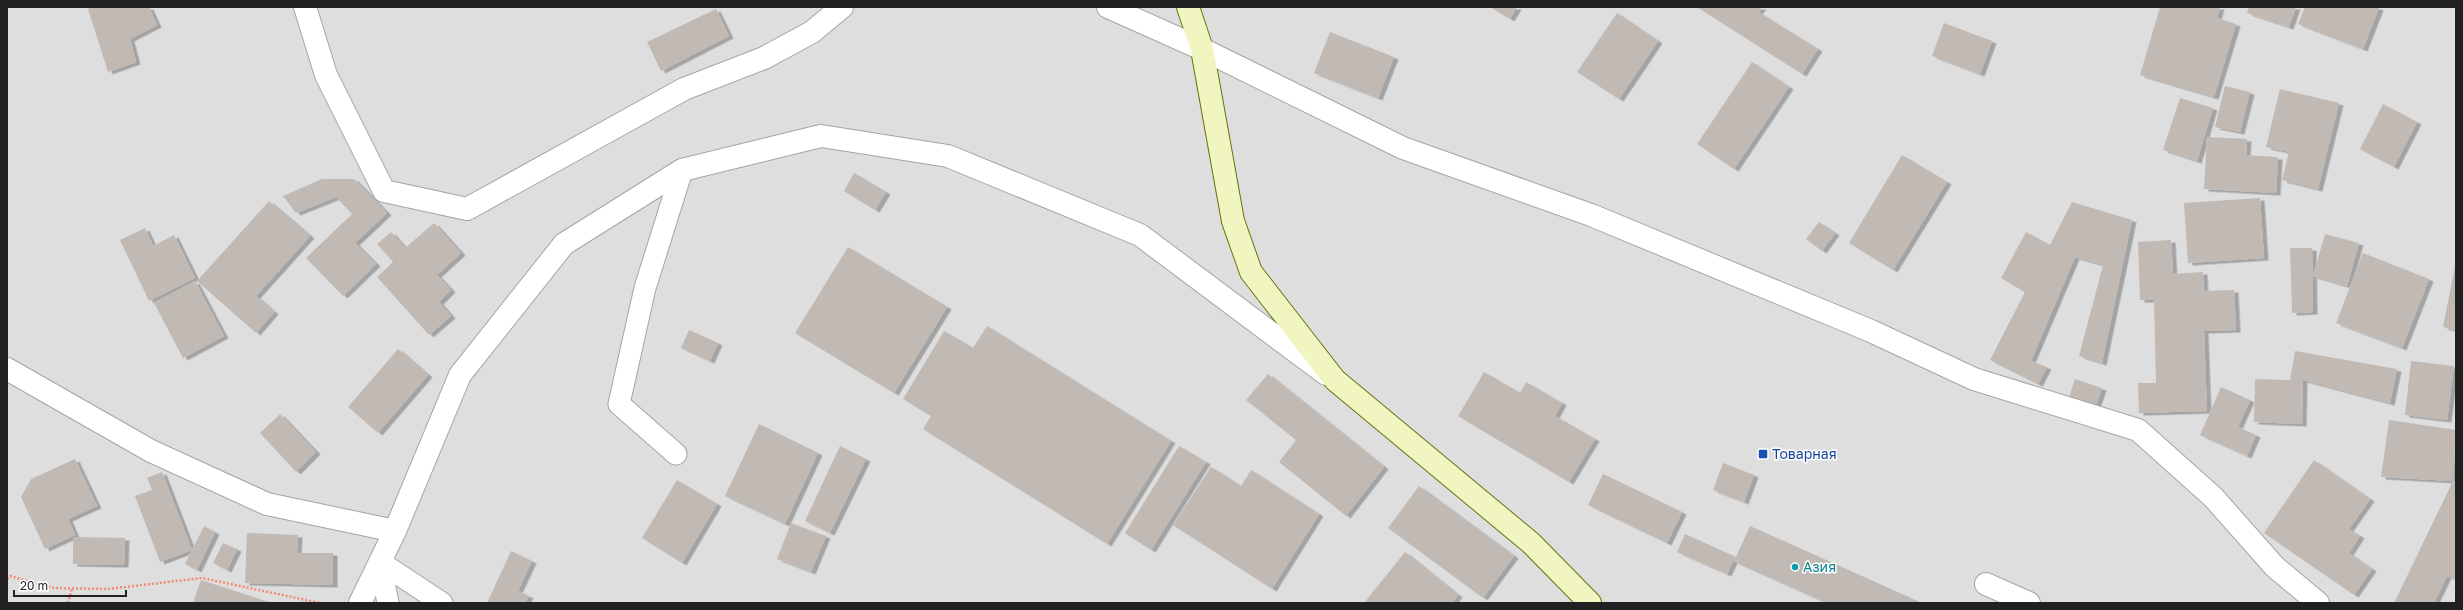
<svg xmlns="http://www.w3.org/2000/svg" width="2463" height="610" viewBox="0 0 2463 610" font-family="'Golos Text',sans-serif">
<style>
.residential{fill:#dfdede}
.building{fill:#c1bab4;filter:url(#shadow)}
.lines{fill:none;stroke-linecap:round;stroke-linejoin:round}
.lane-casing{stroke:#a5a5a5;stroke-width:23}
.street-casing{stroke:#a5a5a5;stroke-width:24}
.secondary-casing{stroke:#63740c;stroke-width:24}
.path{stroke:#f28a77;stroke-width:2.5;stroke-dasharray:2 2;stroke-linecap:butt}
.lane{stroke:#fff;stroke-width:21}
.street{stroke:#fff;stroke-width:22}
.secondary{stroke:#f1f6c0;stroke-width:22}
.transit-dot{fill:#1a4fb4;stroke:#fff;stroke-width:1.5}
.culture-dot{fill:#0f9aa8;stroke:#fff;stroke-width:1.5}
.labels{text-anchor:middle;stroke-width:3;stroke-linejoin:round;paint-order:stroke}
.transit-label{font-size:14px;fill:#164399;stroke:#fff;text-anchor:start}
.culture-label{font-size:14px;fill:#0d838f;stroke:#fff;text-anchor:start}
</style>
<defs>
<filter id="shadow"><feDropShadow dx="4.5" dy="2.5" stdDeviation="0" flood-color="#0004"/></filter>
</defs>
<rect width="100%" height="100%" fill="#f0eee8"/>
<path class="residential" d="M7,7H2456V603H7Z"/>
<path class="building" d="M92,7H149L157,25L130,39L136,62L108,72L88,9Z
M1490,7H1517L1510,19Z
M1697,7H1762L1758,12L1818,49L1802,74Z
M2160,7H2220L2217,18L2236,24L2214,97L2140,75Z
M2249,7H2296L2289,27L2247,13Z
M2305,7H2376L2379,8L2363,49L2298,24Z
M716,9L729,36L661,71L647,42Z
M1617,13L1658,41L1619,99L1577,72Z
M1944,23L1992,41L1980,74L1932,56Z
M1330,32L1394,57L1378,98L1314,73Z
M1752,62L1789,87L1734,169L1697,144Z
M2225,86L2250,92L2240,132L2215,127Z
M2280,89L2339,103L2318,189L2282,180L2289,152L2266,147Z
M2180,98L2213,108L2197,161L2163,150Z
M2383,104L2417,122L2394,167L2360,149Z
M2207,137L2247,139L2246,155L2278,157L2276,193L2204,189Z
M1902,155L1947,182L1893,270L1849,243Z
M854,173L886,192L875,210L844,191Z
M322,179H354L387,213L355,243L376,264L343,296L306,258L352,214L336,197L296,213L283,196Z
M2260,198L2264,258L2188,263L2184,203Z
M269,201L310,236L256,296L274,312L256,333L197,281Z
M2072,202L2132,220L2102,363L2079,356L2103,265L2075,257L2031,361L2047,367L2038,384L1990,360L2025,292L2001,278L2026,232L2050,245Z
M1819,222L1835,233L1822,251L1806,239Z
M434,223L461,253L437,275L451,290L439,302L451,316L429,335L377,277L393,262L377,244L391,232L405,248Z
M145,228L153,246L174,235L195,278L149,301L120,240Z
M2325,234L2359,243L2347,286L2313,276Z
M2171,240L2173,274L2203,272L2204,291L2234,290L2236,330L2204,331L2207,411L2139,413L2138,383H2156L2154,300H2140L2138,242Z
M848,247L947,307L894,393L795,333Z
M2290,248H2312L2313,312L2292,313Z
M2363,253L2429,279L2402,348L2336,323Z
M2455,266H2456V330L2443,327Z
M195,281L224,336L183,358L154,303Z
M987,326L1171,441L1107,544L923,429L931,416L903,399L944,331L973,348Z
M689,330L718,343L710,361L681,348Z
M398,349L428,375L378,433L348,407Z
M2295,351L2397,369L2390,403L2303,380L2302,424L2254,422L2255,379L2290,380Z
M2411,361L2454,366L2447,420L2405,415Z
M1484,372L1520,393L1526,382L1562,403L1555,416L1595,439L1569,482L1458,416Z
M1268,374L1384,467L1346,516L1279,462L1296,440L1246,400Z
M2075,379L2102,388L2095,409L2068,401Z
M2221,387L2250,400L2238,427L2256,435L2247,456L2200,435Z
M280,414L316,452L296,472L260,433Z
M2389,420L2456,430L2453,481L2381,477Z
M759,424L818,453L785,524L725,496Z
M840,446L866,459L830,533L805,521Z
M1179,446L1206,462L1151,550L1125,533Z
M75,459L97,506L68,519L75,535L45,549L21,497L31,479Z
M2314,460L2370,499L2349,529L2360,536L2349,553L2372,569L2354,595L2264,533Z
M1723,463L1754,475L1744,502L1713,490Z
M1211,467L1241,486L1251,470L1319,514L1272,589L1173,525Z
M162,472L192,550L160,562L135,496L152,490L147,478Z
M1603,474L1682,512L1667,543L1588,505Z
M677,480L717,504L682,563L642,538Z
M2453,481L2456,483V580L2447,576L2434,603H2394Z
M1419,486L1514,556L1483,598L1388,528Z
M791,523L826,536L811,572L777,559Z
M204,526L215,532L197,570L185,564Z
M1750,526L1922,603H1827L1733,561L1727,574L1677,552L1685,534L1736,557Z
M247,533L298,535L297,553H333V585L245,583Z
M73,537L125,538L124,565L73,564Z
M223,543L237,549L227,570L213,563Z
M511,551L532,561L518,591L529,596L525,603H487Z
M1405,552L1458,595L1452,603H1364Z
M201,580L272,603H193Z"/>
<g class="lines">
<defs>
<path id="lane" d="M676,454L619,404L645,288L682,170
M380,562L442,603
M380,562L388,603"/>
<path id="street" d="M305,7L326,75L384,191L467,209L684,89L764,58L812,32L842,7
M1108,7L1202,49L1403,148L1591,215L1871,331L1974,379L2138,430L2213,497L2275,567L2318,603
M7,369L151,451L267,504L395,531
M1986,584L2029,603
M360,603L395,531L460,375L564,244L682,170L821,136L948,156L1140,235L1326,374"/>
<path id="secondary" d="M1188,7L1202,49L1233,221L1251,272L1335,380L1531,543L1590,603"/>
</defs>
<use href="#lane" class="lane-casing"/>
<use href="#street" class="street-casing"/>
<use href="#secondary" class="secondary-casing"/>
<path class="path" d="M7,579L10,576L54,588L108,589L202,578L320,603
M68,603L72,588"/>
<use href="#lane" class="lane"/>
<use href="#street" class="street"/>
<use href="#secondary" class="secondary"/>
</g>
<rect class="transit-dot" x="1758" y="449" width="10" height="10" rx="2"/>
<circle class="culture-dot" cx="1795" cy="567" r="4"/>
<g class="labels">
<g class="transit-label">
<text x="1772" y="459">Товарная</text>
</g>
<g class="culture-label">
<text x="1803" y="572">Азия</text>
</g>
</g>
<rect width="2463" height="610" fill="none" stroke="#212121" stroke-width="16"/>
<path d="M14 590v6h112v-6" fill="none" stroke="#212121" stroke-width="2"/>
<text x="20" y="590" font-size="12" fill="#212121" stroke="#ffffff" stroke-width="3" paint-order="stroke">20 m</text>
</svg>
